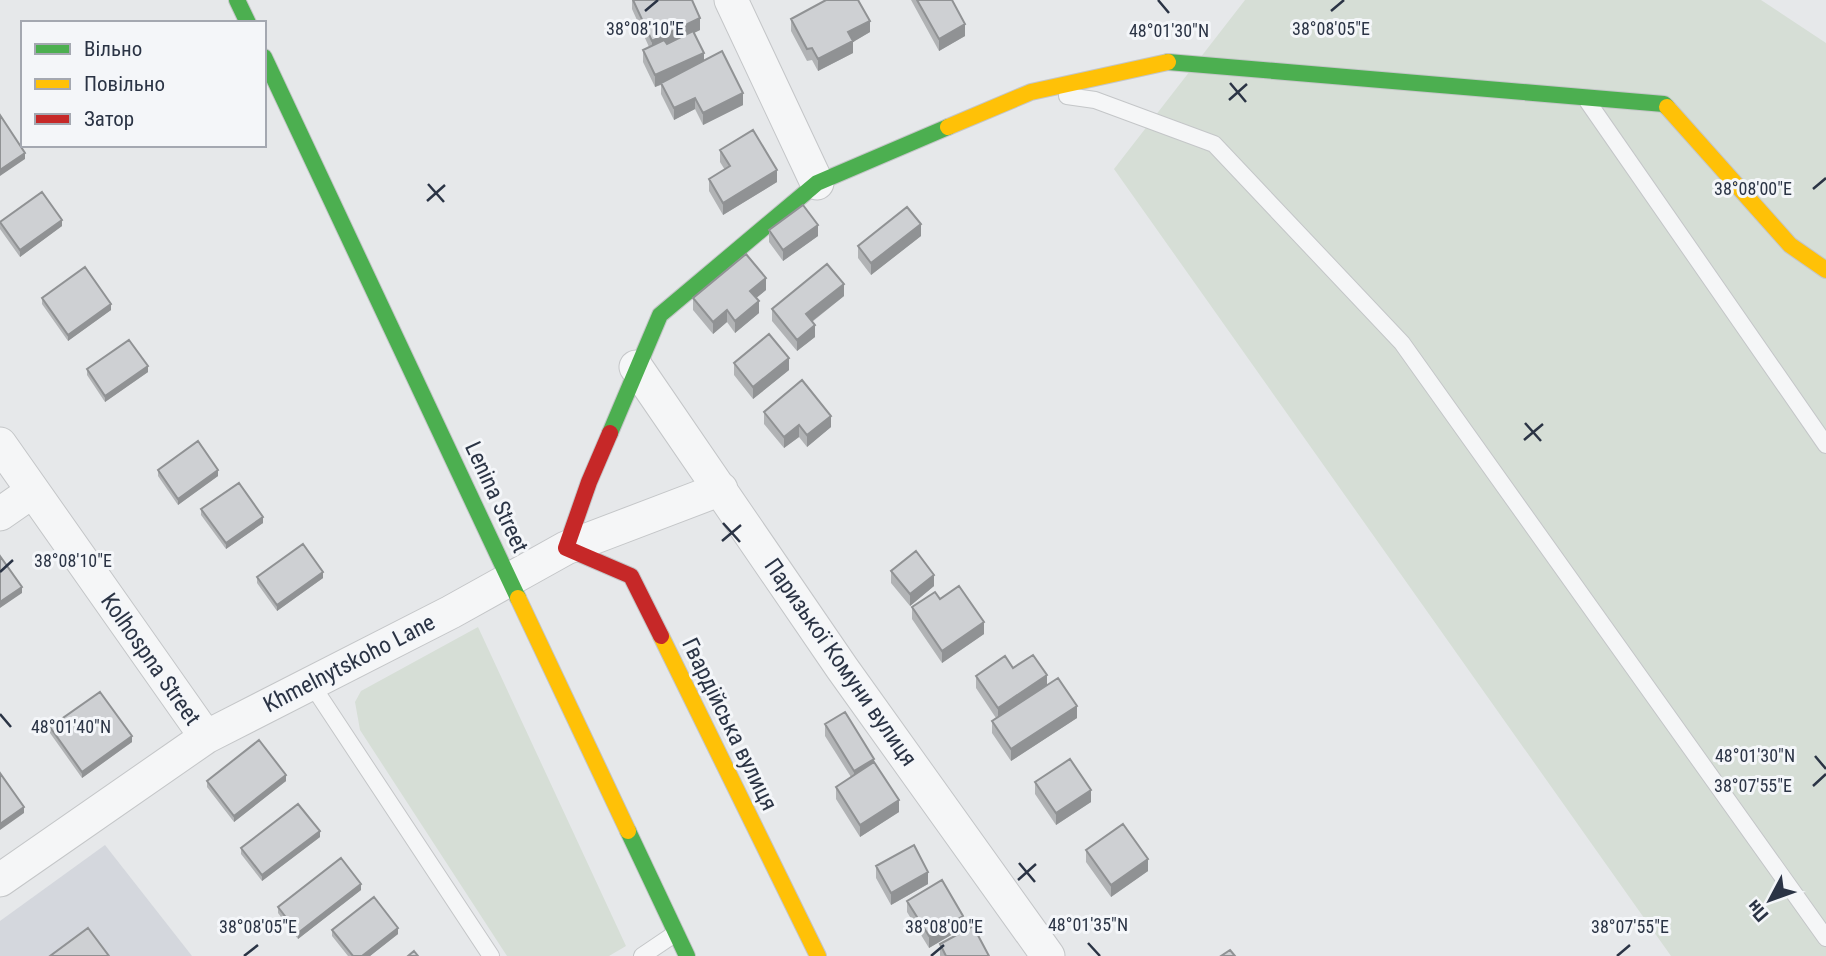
<svg xmlns="http://www.w3.org/2000/svg" width="1826" height="956" viewBox="0 0 1826 956" font-family="'Roboto Condensed',sans-serif">
<style>
.built{fill:#d4d7dd}
.green{fill:#d6ded6}
.lines{fill:none;stroke-linecap:round;stroke-linejoin:round}
.lane-casing{stroke:#c4c6c8;stroke-width:18}
.street-casing{stroke:#c4c6c8;stroke-width:35}
.fast-casing{stroke:#c4c6c8;stroke-width:18}
.slow-casing{stroke:#c4c6c8;stroke-width:18}
.jam-casing{stroke:#c4c6c8;stroke-width:18}
.lane{stroke:#f5f6f7;stroke-width:16}
.street{stroke:#f5f6f7;stroke-width:33}
.fast{stroke:#4caf50;stroke-width:16}
.slow{stroke:#ffc107;stroke-width:16}
.jam{stroke:#c62828;stroke-width:16}
.wall{fill:#b1b3b5}
.shaded-wall{fill:#909294}
.building{fill:#ced0d3;stroke:#909294;stroke-width:2}
.ticks{fill:none;stroke:#2b3445;stroke-width:2.5}
.labels{text-anchor:middle;stroke-width:6;stroke-linejoin:round;paint-order:stroke}
.street-label{font-size:23px;fill:#2b3445;stroke:#f4f6f9}
.ticks-label{font-size:18px;text-anchor:middle;fill:#2b3445;stroke:#f4f6f9;stroke-width:6;stroke-linejoin:round;paint-order:stroke}
</style>
<rect width="100%" height="100%" fill="#e6e8ea"/>
<path class="built" d="M105,845L192,956H0V921Z"/>
<path class="green" d="M1245,0H1761L1826,43V956H1671L1114,169Z
M478,627L626,946L609,956H507L360,730L355,702L361,691Z"/>
<g class="lines">
<defs>
<path id="lane" d="M1067,96L1095,100L1214,144L1402,343L1826,938
M1588,102L1826,445
M310,682L491,956
M642,956L676,933"/>
<path id="street" d="M731,0L817,183
M636,367L842,668L1048,956
M0,444L206,737
M0,514L33,491
M0,880L206,737L451,612L566,548L721,489"/>
<path id="fast" d="M237,0L248,23
M264,57L518,598
M1168,62L1664,104L1667,107
M610,433L660,315L817,183L948,127
M628,831L687,956"/>
<path id="slow" d="M1667,107L1790,245L1826,270
M948,127L1031,92L1168,62
M518,598L628,831
M661,636L818,956"/>
<path id="jam" d="M610,433L589,482L566,548L631,576L661,636"/>
</defs>
<use href="#lane" class="lane-casing"/>
<use href="#street" class="street-casing"/>
<use href="#fast" class="fast-casing"/>
<use href="#slow" class="slow-casing"/>
<use href="#jam" class="jam-casing"/>
<use href="#lane" class="lane"/>
<use href="#street" class="street"/>
<use href="#fast" class="fast"/>
<use href="#slow" class="slow"/>
<use href="#jam" class="jam"/>
</g>
<path class="wall" d="M632,0H692L700,30L694,33L704,61L743,105L703,125L695,109L674,120L661,94V85L655,87L643,62V50L649,47L632,9Z
M911,0H952L965,36L939,51Z
M791,19L870,32L853,42V53L818,71L812,60L807,61L791,31Z
M720,150L777,182L723,215L709,191V179L725,170L720,162Z
M0,222L62,226L20,257L0,229Z
M769,230L818,236L783,261L769,242Z
M921,236L871,275L858,258V246Z
M766,290L756,298L759,313L735,333L727,322L713,334L693,310V298Z
M844,296L812,322L815,337L797,351L772,321V309Z
M42,298L111,310L68,341L42,304Z
M734,363L789,370L753,399L734,375Z
M87,369L148,372L105,402L87,375Z
M764,412L831,427L807,447L799,437L784,448L764,424Z
M158,470L218,476L178,505L158,476Z
M201,509L263,523L226,549L201,515Z
M891,571L934,586L910,606L891,583Z
M257,577L323,578L277,611L257,583Z
M940,599L984,634L942,663L912,619V607Z
M1013,668L1047,685L1077,718L1011,761L992,733V721L996,718L976,688V676Z
M825,724L874,762L899,812L860,837L836,799V787L851,777L825,736Z
M50,727L132,742L82,778L50,733Z
M207,781H286L234,822L207,787Z
M1035,782L1091,802L1056,825L1035,794Z
M320,837L262,881L241,854V848Z
M1086,850L1148,871L1111,897L1086,862Z
M876,866L928,884L891,905L876,878Z
M361,890L298,939L278,913V907Z
M907,901L963,928L929,948L907,912Z
M332,930L398,934L370,956H348L332,936Z
M940,944L989,956H940Z"/>
<path class="shaded-wall" d="M700,18V30L652,53V41Z
M870,21V32L853,42V53L818,71V59L848,32Z
M965,24V36L939,51V39Z
M704,53V65L655,87V75Z
M743,93V105L703,125V113Z
M695,98V109L674,120V108Z
M25,153V159L0,176V170Z
M777,170V182L723,215V203Z
M62,220V226L20,257V250Z
M921,224V236L871,275V263Z
M818,225V236L783,261V250Z
M766,278V290L750,303V291Z
M844,284V296L806,326V314Z
M759,301V313L735,333V321Z
M111,304V310L68,341V335Z
M727,310V322L713,334V322Z
M815,325V337L797,351V340Z
M789,358V370L753,399V387Z
M148,366V372L105,402V396Z
M831,416V427L807,447V435Z
M799,425V437L784,448V437Z
M218,470V476L178,505V499Z
M263,517V523L226,549V543Z
M323,572V578L277,611V605Z
M934,575V586L910,606V594Z
M22,587V593L0,608V602Z
M984,622V634L942,663V651Z
M1047,675V687L998,720V708Z
M1077,706V718L1011,761V749Z
M132,736V742L82,778V772Z
M874,759V771L854,783V771Z
M286,775V781L234,822V816Z
M1091,790V802L1056,825V813Z
M899,800V812L860,837V825Z
M24,807V813L0,830V824Z
M320,831V837L262,881V875Z
M1148,859V871L1111,897V885Z
M928,872V884L891,905V893Z
M361,884V890L298,939V933Z
M963,916V928L929,948V936Z
M398,928V934L370,956H362Z"/>
<path class="building" d="M633,0H692L700,18L652,41Z
M826,0H858L870,21L848,32L853,41L818,59L812,48L807,49L791,19Z
M917,0H952L965,24L939,39Z
M693,31L704,53L655,75L643,50L664,40L667,44Z
M722,51L743,93L703,113L695,98L674,108L661,83Z
M0,115L25,153L0,170Z
M753,130L777,170L723,203L709,179L730,166L720,150Z
M42,192L62,220L20,250L0,222Z
M803,205L818,225L783,250L769,230Z
M907,207L921,224L871,263L858,246Z
M746,254L766,278L750,291L759,301L735,321L727,310L713,322L693,298Z
M827,264L844,284L806,314L815,325L797,340L772,309Z
M85,267L111,304L68,335L42,298Z
M769,334L789,358L753,387L734,363Z
M129,340L148,366L105,396L87,369Z
M802,380L831,416L807,435L799,425L784,437L764,412Z
M198,441L218,470L178,499L158,470Z
M239,483L263,517L226,543L201,509Z
M303,544L323,572L277,605L257,577Z
M916,551L934,575L910,594L891,571Z
M0,556L22,587L0,602Z
M959,586L984,622L942,651L912,607L935,592L940,599Z
M1033,655L1047,675L998,708L976,676L1005,656L1013,668Z
M1058,678L1077,706L1011,749L992,721Z
M100,692L132,736L82,772L50,727Z
M845,712L874,759L854,771L825,724Z
M259,740L286,775L234,816L207,781Z
M1070,759L1091,790L1056,813L1035,782Z
M874,762L899,800L860,825L836,787Z
M0,773L24,807L0,824Z
M298,804L320,831L262,875L241,848Z
M1123,824L1148,859L1111,885L1086,850Z
M914,845L928,872L891,893L876,866Z
M341,858L361,884L298,933L278,907Z
M942,880L963,916L929,936L907,901Z
M374,897L398,928L362,956H353L332,930Z
M973,926L989,956H946L940,944Z
M88,928L109,956H50Z
M1230,950L1235,956H1221Z
M414,951L418,956H408Z"/>
<path class="ticks" d="M1158,0L1169,13M645,11L658,0M1331,11L1344,0M1230,83L1246,102M1229,100L1247,84M428,184L444,202M1813,189L1826,178M427,201L445,185M1525,423L1541,441M1524,440L1543,424M723,523L740,542M722,541L741,525M0,572L13,560M0,714L11,727M1815,756L1826,769M1813,786L1826,774M1019,863L1035,882M1018,880L1036,864M1088,943L1100,956M244,956L258,945M931,956L944,945M1617,956L1630,945"/>
<g class="labels">
<g class="street-label">
<text transform="translate(497 497) rotate(65)" y="8">Lenina Street</text>
<text transform="translate(151 659) rotate(55)" y="8">Kolhospna Street</text>
<text transform="translate(841 662) rotate(55)" y="8">Паризької Комуни вулиця</text>
<text transform="translate(349 663) rotate(-27)" y="8">Khmelnytskoho Lane</text>
<text transform="translate(730 724) rotate(64)" y="8">Гвардійська вулиця</text>
</g>
</g>
<g class="ticks-label">
<text x="645" y="35">38°08'10"E</text>
<text x="1331" y="35">38°08'05"E</text>
<text x="1169" y="37">48°01'30"N</text>
<text x="1753" y="195">38°08'00"E</text>
<text x="73" y="567">38°08'10"E</text>
<text x="71" y="733">48°01'40"N</text>
<text x="1755" y="762">48°01'30"N</text>
<text x="1753" y="792">38°07'55"E</text>
<text x="1088" y="931">48°01'35"N</text>
<text x="258" y="933">38°08'05"E</text>
<text x="944" y="933">38°08'00"E</text>
<text x="1630" y="933">38°07'55"E</text>
</g>
<rect x="21" y="21" width="245" height="126" fill="#f4f6f9" stroke="#a4a8b1" stroke-width="2"/>
<rect x="35" y="44" width="35" height="10" fill="#4caf50" stroke="#a4a8b1" stroke-width="2"/>
<text x="84" y="56" font-size="21" fill="#2b3445">Вільно</text>
<rect x="35" y="79" width="35" height="10" fill="#ffc107" stroke="#a4a8b1" stroke-width="2"/>
<text x="84" y="91" font-size="21" fill="#2b3445">Повільно</text>
<rect x="35" y="114" width="35" height="10" fill="#c62828" stroke="#a4a8b1" stroke-width="2"/>
<text x="84" y="126" font-size="21" fill="#2b3445">Затор</text>
<g transform="translate(1770 900) rotate(229)" stroke="#f4f6f9" stroke-width="5" paint-order="stroke">
<path d="M0-5L12 26L0 18L-12 26Z" fill="#2b3445"/>
<text y="-10" font-size="19" font-weight="bold" text-anchor="middle" fill="#2b3445">Пн</text>
</g>
</svg>
